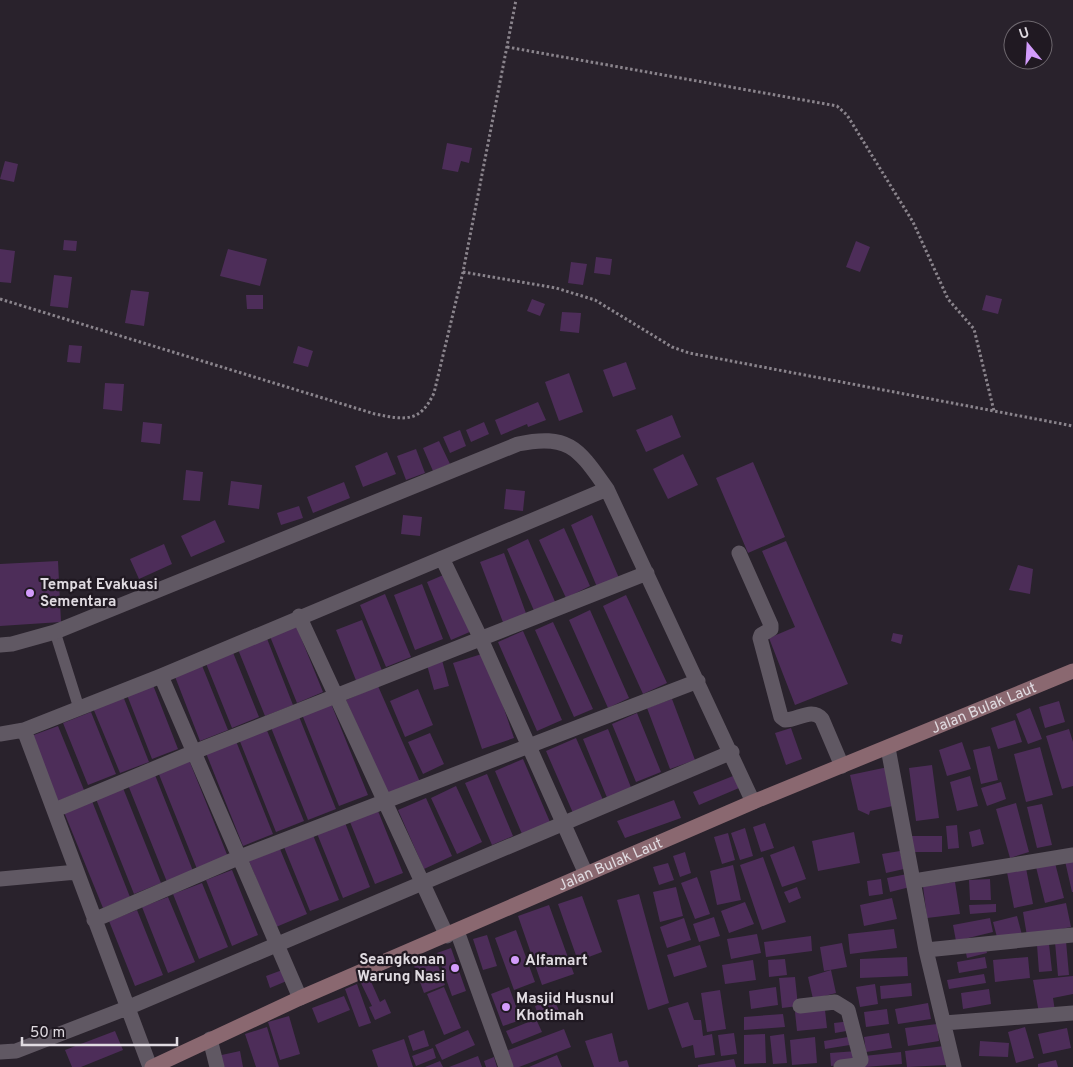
<svg xmlns="http://www.w3.org/2000/svg" width="1073" height="1067" viewBox="0 0 1073 1067" font-family="Overpass,sans-serif">
<style>
.building{fill:#4d2d59}
.lines{fill:none;stroke-linecap:round;stroke-linejoin:round}
.path{stroke:#8a848c;stroke-width:3;stroke-dasharray:2.5 2.5;stroke-linecap:butt}
.lane{stroke:#605863;stroke-width:11}
.street{stroke:#605863;stroke-width:15}
.secondary{stroke:#8a6870;stroke-width:15}
.poi-dot{fill:#d39cfc;stroke:#201922;stroke-width:2}
.labels{text-anchor:middle;stroke-width:4.5;stroke-linejoin:round;paint-order:stroke}
.poi-label{font-size:15px;font-weight:bold;fill:#e0dbe1;stroke:#201922;text-anchor:start}
.street-label{font-size:15px;fill:#e0dbe1;stroke:#201922}
</style>
<rect width="100%" height="100%" fill="#29222c"/>
<path class="building" d="M447,143L472,148L469,163L461,161L458,172L442,169Z
M5,161L18,164L14,182L0,179Z
M64,240L77,241L76,251L63,250Z
M856,241L870,247L860,272L846,267Z
M0,249L15,251L11,283L0,282Z
M228,249L267,259L260,286L220,276Z
M596,257L612,259L610,275L594,273Z
M571,262L587,264L583,285L568,283Z
M54,275L72,277L68,308L50,306Z
M131,290L149,292L144,326L125,323Z
M246,295H263V309H247Z
M986,295L1002,299L998,314L982,310Z
M532,299L545,304L540,316L527,311Z
M562,312L581,313L579,333L560,331Z
M69,345L82,346L80,363L67,362Z
M298,346L313,351L308,367L293,363Z
M626,362L636,389L613,397L603,370Z
M569,373L583,412L559,421L545,382Z
M105,383L124,384L122,411L103,409Z
M538,402L546,420L528,427L527,424L501,435L495,420Z
M672,415L681,437L646,452L636,430Z
M143,422L162,424L160,444L141,442Z
M484,422L489,434L471,442L466,430Z
M460,430L466,446L450,453L443,437Z
M439,441L450,464L433,471L423,448Z
M416,449L425,473L406,480L397,456Z
M387,452L396,474L363,487L355,466Z
M683,454L698,485L668,499L653,469Z
M753,462L785,537L748,553L716,478Z
M186,470L203,472L200,501L183,500Z
M231,481L262,485L259,509L228,505Z
M344,482L350,498L313,513L307,497Z
M506,489L525,491L523,511L504,509Z
M299,506L303,518L281,525L277,513Z
M403,515L422,517L420,536L401,534Z
M592,515L619,578L597,587L571,525Z
M215,520L225,542L191,557L181,536Z
M564,528L590,586L566,598L539,540Z
M528,539L556,604L535,613L507,549Z
M786,541L848,684L795,705L769,638L795,627L762,551Z
M164,544L172,564L139,579L130,559Z
M504,553L527,616L504,625L480,562Z
M58,561L61,622L0,626V564Z
M1018,565L1033,569L1030,594L1009,590Z
M448,573L472,631L451,640L427,582Z
M422,584L443,639L415,650L394,595Z
M385,594L411,657L386,667L360,605Z
M626,595L667,683L643,694L603,606Z
M590,610L629,698L608,708L569,620Z
M362,620L383,673L357,683L336,630Z
M553,622L593,709L574,717L535,630Z
M295,623L323,692L297,703L269,634Z
M523,631L562,720L537,731L498,642Z
M893,633L903,635L901,644L891,641Z
M266,636L293,705L265,716L237,647Z
M232,650L259,717L232,728L205,661Z
M485,653L514,738L482,749L453,663Z
M442,660L449,686L434,690L427,665Z
M201,663L228,730L200,741L174,674Z
M153,685L178,749L152,759L127,695Z
M378,686L420,782L388,796L346,700Z
M418,689L433,725L405,737L390,701Z
M123,696L149,762L120,773L93,708Z
M672,699L695,760L670,769L647,708Z
M330,701L368,795L339,806L301,712Z
M1059,701L1065,722L1045,728L1039,707Z
M1030,708L1042,739L1028,744L1016,714Z
M91,712L116,774L88,785L63,723Z
M637,713L661,772L636,782L612,724Z
M298,714L336,809L308,820L270,725Z
M1015,720L1022,742L998,749L991,728Z
M58,726L84,790L58,801L31,736Z
M266,728L304,821L276,832L239,739Z
M791,728L802,759L786,765L775,733Z
M608,729L632,790L608,800L583,739Z
M1069,729L1073,742V786L1062,789L1046,736Z
M430,733L444,764L423,774L408,742Z
M576,738L603,800L573,813L546,751Z
M236,741L273,834L243,846L206,753Z
M962,742L971,769L947,776L939,750Z
M990,746L998,780L981,784L973,750Z
M1040,747L1053,795L1026,802L1014,754Z
M523,759L550,822L522,834L495,771Z
M189,760L228,857L197,869L158,772Z
M932,765L939,818L916,821L909,768Z
M888,767L897,805L870,811L869,815L858,810L850,775Z
M487,774L513,836L492,845L465,783Z
M155,775L193,871L167,882L128,785Z
M733,776L739,788L699,805L693,792Z
M970,776L978,806L957,811L950,782Z
M1001,782L1006,799L987,806L981,788Z
M456,786L482,842L457,854L431,798Z
M123,788L161,883L134,894L96,799Z
M426,798L452,856L424,869L398,810Z
M674,800L681,818L625,838L617,821Z
M92,801L130,897L103,908L64,812Z
M1016,803L1029,852L1010,858L996,809Z
M1042,804L1052,845L1037,848L1027,807Z
M376,806L403,873L375,884L348,817Z
M344,820L370,887L343,898L316,831Z
M765,823L774,848L761,852L753,827Z
M957,825L959,848L948,849L946,826Z
M745,828L753,856L740,860L731,833Z
M980,829L984,844L972,847L969,832Z
M854,832L860,863L818,871L812,841Z
M728,833L735,860L722,864L714,837Z
M313,835L339,900L310,911L284,847Z
M912,836H942V852H912Z
M794,846L806,879L782,887L770,855Z
M280,849L307,914L276,927L249,861Z
M900,851L904,869L886,873L882,854Z
M685,852L691,873L680,877L673,856Z
M763,857L786,922L762,930L740,865Z
M1054,859L1064,898L1045,903L1035,863Z
M1073,860V892H1072L1065,861Z
M668,863L674,880L659,885L653,867Z
M1025,863L1033,904L1014,908L1006,867Z
M733,865L741,900L717,905L710,871Z
M232,870L258,935L232,946L206,880Z
M907,874L910,887L890,892L887,878Z
M697,877L710,914L695,919L681,883Z
M881,879L883,894L869,896L867,881Z
M990,879L991,900H970L969,880Z
M955,882L960,914L927,918L923,886Z
M202,883L228,947L199,959L173,894Z
M676,887L683,916L660,922L653,892Z
M797,887L801,898L789,903L784,892Z
M639,894L669,1003L648,1010L617,900Z
M582,896L602,952L578,961L558,904Z
M168,897L195,962L168,973L142,907Z
M892,898L897,919L864,926L860,905Z
M745,902L754,924L729,933L721,911Z
M1066,903L1071,927L1027,936L1023,912Z
M996,904V912L970,914L969,905Z
M549,905L574,974L542,985L518,916Z
M137,910L163,975L135,986L109,921Z
M1017,916L1022,935L998,941L993,922Z
M714,917L720,936L699,942L693,924Z
M684,918L691,940L667,948L660,927Z
M990,918L993,932L956,941L953,925Z
M894,929L897,948L850,954L848,934Z
M516,930L535,982L514,990L495,938Z
M757,934L761,953L731,959L727,939Z
M487,935L497,966L483,970L473,939Z
M811,936L812,951L766,957L764,942Z
M983,938L987,953L967,958L964,943Z
M1066,941L1069,975L1058,976L1055,942Z
M842,943L847,967L824,971L820,947Z
M1049,944L1052,971L1039,972L1037,945Z
M700,945L707,967L674,977L667,955Z
M451,948L466,991L452,996L437,953Z
M434,954L445,985L424,993L413,963Z
M907,957L908,976L860,978V959Z
M985,957L987,968L959,973L957,962Z
M1028,957L1030,978L995,982L993,960Z
M785,959L787,975L769,977L768,960Z
M753,960L756,980L725,984L722,965Z
M285,969L289,980L270,988L266,976Z
M831,970L836,993L813,999L808,977Z
M984,974L986,983L949,989L947,980Z
M1073,976V994L1053,998L1055,1011L1039,1013L1033,980Z
M369,977L380,1002L385,999L391,1013L375,1020L369,1007L372,1006L360,981Z
M795,977L798,1006L782,1008L779,978Z
M911,983L912,996L881,999L880,986Z
M357,984L371,1023L359,1027L345,989Z
M875,984L878,1004L860,1007L856,987Z
M444,987L461,1028L444,1035L427,994Z
M509,987L521,1020L503,1026L491,994Z
M776,987L778,1005L751,1009L749,991Z
M989,989L991,1004L963,1009L961,993Z
M720,990L726,1029L707,1032L701,993Z
M344,996L350,1010L318,1023L312,1008Z
M554,999L560,1013L540,1020L535,1006Z
M688,1002L694,1020H701L703,1036L712,1034L715,1055L695,1058L693,1045L682,1048L668,1008Z
M928,1003L931,1019L898,1024L895,1009Z
M887,1009L889,1024L866,1027L864,1012Z
M825,1010L827,1028L797,1031L795,1012Z
M783,1014L785,1027L744,1030V1017Z
M289,1016L300,1054L280,1060L268,1022Z
M536,1019L542,1032L512,1044L506,1031Z
M851,1021L852,1030L835,1033L834,1023Z
M937,1024L939,1041L908,1046L905,1028Z
M267,1027L279,1067H256L245,1034Z
M1025,1027L1034,1058L1016,1063L1008,1032Z
M1067,1028L1071,1048L1043,1054L1038,1034Z
M564,1029L571,1047L519,1067H512L506,1051Z
M424,1030L429,1046L413,1051L408,1036Z
M468,1030L475,1045L442,1060L435,1045Z
M115,1031L123,1050L81,1067H72L65,1050Z
M612,1033L619,1062L627,1060L629,1067H594L585,1041Z
M734,1033L737,1054L721,1056L718,1035Z
M889,1033L892,1048L866,1052L864,1037Z
M765,1034L766,1063L744,1064V1035Z
M784,1034L787,1063L773,1064L770,1036Z
M854,1036L856,1044L825,1049L824,1041Z
M815,1037L817,1063L792,1065L790,1040Z
M404,1039L413,1067H378L372,1050Z
M980,1041L1009,1043L1008,1057L979,1056Z
M944,1046L946,1065L907,1067L905,1051Z
M433,1048L436,1058L416,1066L412,1056Z
M240,1051L243,1067H220L217,1056Z
M857,1051L858,1063L831,1066L830,1053Z
M901,1052L902,1064L865,1067L864,1056Z
M557,1055L562,1067H529Z
M478,1056L482,1067H449Z
M494,1057L497,1067H486L484,1061Z
M734,1059L736,1067H698V1065Z
M1056,1060L1058,1067H1038V1064Z
M440,1061L443,1067H425Z"/>
<g class="lines">
<path class="path" d="M507,47L837,106L847,115L913,222L948,299L974,329L994,411
M463,272L556,288L595,300L672,347L689,353L1073,426
M0,299L375,414C405,420 420,423 434,393L463,272L516,0"/>
<path class="lane" d="M55,632L79,708"/>
<path class="street" d="M739,553L771,625V629L761,635L760,638L781,717L785,720C798,720 812,707 822,719L842,766
M442,558L481,639L586,874
M299,616L447,936
M0,645L12,644L55,632L518,444C570,433 579,450 607,489L753,802
M161,676L300,998
M24,730L150,1067
M0,734L24,730L161,676L607,489
M888,748L926,950L954,1067
M55,810L194,752L647,573
M0,879L77,872
M914,881L1073,855
M94,920L240,857L698,681
M457,931L506,1067
M926,950L1073,935
M800,1006L835,1002L848,1010L861,1060L857,1065L841,1067
M944,1023L1073,1013
M210,1039L217,1067
M0,1052L16,1051L127,1008L732,752"/>
<path class="secondary" id="s1" d="M152,1067L300,998L753,802L1073,671"/>
</g>
<g class="poi-dot">
<circle cx="30" cy="593" r="5"/>
<circle cx="515" cy="960" r="5"/>
<circle cx="455" cy="968" r="5"/>
<circle cx="506" cy="1007" r="5"/>
</g>
<g class="labels">
<g class="poi-label">
<text x="40" y="589">Tempat Evakuasi<tspan x="40" dy="17">Sementara</tspan></text>
<text x="445" y="964" text-anchor="end">Seangkonan<tspan x="445" dy="17">Warung Nasi</tspan></text>
<text x="525" y="965">Alfamart</text>
<text x="516" y="1003">Masjid Husnul<tspan x="516" dy="17">Khotimah</tspan></text>
</g>
<g class="street-label">
<text dy="5" stroke="none"><textPath href="#s1" startOffset="906">Jalan Bulak Laut</textPath></text>
<text dy="5" stroke="none"><textPath href="#s1" startOffset="501">Jalan Bulak Laut</textPath></text>
</g>
</g>
<g transform="translate(1028 45) rotate(342)"><circle r="24" fill="#201922" stroke="#6d676e"/>
<path d="M0-4L9 19L0 12L-9 19Z" fill="#d39cfc"/>
<text y="-8" font-size="14" font-weight="bold" text-anchor="middle" fill="#e0dbe1">U</text>
</g>
<path d="M22 1037v8h155v-8" fill="none" stroke="#e0dbe1" stroke-width="2.5"/>
<text x="30" y="1037" font-size="15" fill="#e0dbe1" stroke="#201922" stroke-width="4" paint-order="stroke">50 m</text>
</svg>
